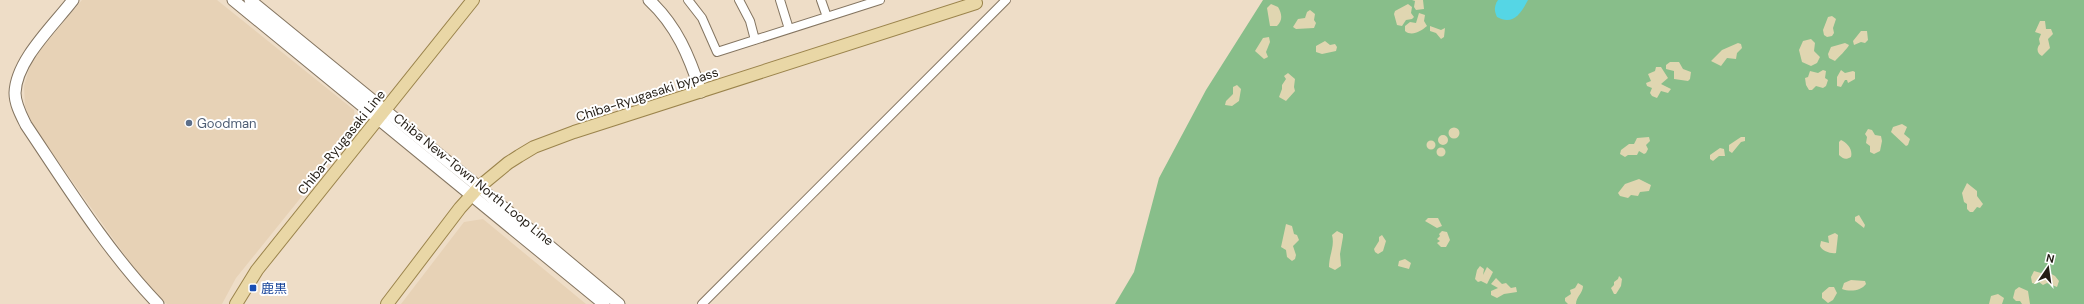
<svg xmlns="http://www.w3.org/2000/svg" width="2084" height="304" viewBox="0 0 2084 304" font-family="'DM Sans','Noto Sans JP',sans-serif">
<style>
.built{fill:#e7d2b6}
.green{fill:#88be8a}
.sand{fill:#e0d6b1}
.water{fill:#55d6e5}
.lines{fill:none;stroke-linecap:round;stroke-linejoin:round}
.street-casing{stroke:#847561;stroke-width:10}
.secondary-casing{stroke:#847561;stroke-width:13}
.primary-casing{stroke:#9b844c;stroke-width:14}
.street{stroke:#fff;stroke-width:8}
.secondary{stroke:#fff;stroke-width:11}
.primary{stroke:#e9d7a6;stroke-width:12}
.service-dot{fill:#5c6f8a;stroke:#fff;stroke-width:1.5}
.transit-dot{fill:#1a4fb4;stroke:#fff;stroke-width:1.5}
.labels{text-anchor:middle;stroke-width:4;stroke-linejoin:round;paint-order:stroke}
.street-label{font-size:13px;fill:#231d15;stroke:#fff}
.service-label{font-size:13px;fill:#4e5e75;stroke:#fff;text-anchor:start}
.transit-label{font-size:13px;fill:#164399;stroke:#fff;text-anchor:start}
</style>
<rect width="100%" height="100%" fill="#eeddc7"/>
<path class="built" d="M82,0H217L354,110L356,129L236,278L222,304H167L146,285L33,126L25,106L24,86L29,69L35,56Z
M483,219L586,304H401L464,222Z"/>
<path class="green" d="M1263,0H2084V304H1115L1134,272L1159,178L1206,90Z"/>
<path class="sand" d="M1412,0H1423L1424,9L1416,10L1414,7L1415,1Z
M1271,4L1278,7C1282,14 1283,20 1277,26H1270L1267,8Z
M1408,4L1412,7L1411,13L1414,17L1412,19L1406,20L1402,26L1397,25L1394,14L1395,11Z
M1310,10L1315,14L1314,20L1316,23L1314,28L1296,29L1293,27L1298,19L1305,18L1307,12Z
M1419,13L1425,15L1424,21L1427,26C1421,31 1412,37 1405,31V26L1410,22L1416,23Z
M1832,16L1836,19L1833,28L1834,33L1832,36L1827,37L1824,35L1823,30L1828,17Z
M2040,21H2045L2046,29H2051L2053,34L2048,39L2050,48L2042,56C2037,54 2036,48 2040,44L2039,39L2041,34L2035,32Z
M1430,26L1441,30L1445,28L1444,37L1441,39L1436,33L1430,31Z
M1861,31H1867L1868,40L1865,43L1861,42L1854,45L1853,41Z
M1269,37L1270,42L1266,52L1268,57L1264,59L1255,51L1263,38Z
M1811,39L1815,43L1814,51L1820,57L1817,63L1811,66L1802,62L1799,50L1803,41Z
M1325,41L1330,45L1335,44L1337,47L1336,51L1322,54L1316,52V46Z
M1738,43L1741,44L1742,48L1737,53L1736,59L1727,58L1721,66L1711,61L1722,50Z
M1845,43L1849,45C1848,48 1837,59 1835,61L1829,58L1828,54L1831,47Z
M1670,62H1679L1683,69L1691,72L1690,79L1688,81L1674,79V71L1666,69V65Z
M1656,67H1661L1668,78L1661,84L1671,89L1668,93L1661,91L1657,98L1652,96L1650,93L1652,88L1647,86L1646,83L1651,81L1648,74L1655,71Z
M1823,70L1826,71L1825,78L1828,80L1826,86L1823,88L1816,86L1812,90H1809L1806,85L1805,78L1808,77L1810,71L1818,73Z
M1841,70L1845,73L1853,71L1855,72V79L1848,83L1847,80H1845L1841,87L1837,86V77Z
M1288,73L1295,79L1294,87L1295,91L1286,101L1279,97L1282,89V85L1286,79L1284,76Z
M1237,85L1241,89L1239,101L1232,106L1225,105L1226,101L1233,94V87Z
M1902,124L1907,127L1904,134L1910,139L1908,145L1906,146L1891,132L1893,127Z
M1448.5 133a5.5 5.5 0 1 1 11 0a5.5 5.5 0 1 1-11 0Z
M1868,129L1872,130L1875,135L1881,136L1882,141L1880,151L1874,154L1870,152V146L1866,143L1867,137L1865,134Z
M1438 140a5 5 0 1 1 10 0a5 5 0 1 1-10 0Z
M1649,137L1650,141L1646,145L1648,149L1646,153L1644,154L1639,151L1637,155H1628L1625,157L1620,154L1621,150L1629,144H1634L1637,138Z
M1741,137H1745V141L1741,142L1732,153L1729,151V145Z
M1841,140C1847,143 1853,149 1851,157C1846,160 1843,159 1839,155V142Z
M1426.5 145a4.5 4.5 0 1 1 9 0a4.5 4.5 0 1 1-9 0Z
M1436.5 152a4.5 4.5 0 1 1 9 0a4.5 4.5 0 1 1-9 0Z
M1720,148L1724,149L1725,156H1719L1713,161L1710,159V155Z
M1639,179L1651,185L1649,191L1640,192L1638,196L1631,195L1628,198L1620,196L1618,193L1625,184Z
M1967,183L1977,191V196L1983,204L1980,208L1977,207L1973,212H1970L1967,209V204L1964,202L1962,193Z
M1859,215L1865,225L1864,228L1855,221V217Z
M1428,218H1438L1442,226L1437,228L1425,221Z
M1286,224L1292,226L1294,234L1297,235L1299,240L1293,246L1296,255L1295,259L1292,261L1287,257L1286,250L1281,247Z
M1337,231L1343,234V237L1340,254L1341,266L1335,270L1329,267C1329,255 1335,246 1332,235Z
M1442,231L1447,232L1450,240L1446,247H1441L1437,243L1440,241L1437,239L1440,236L1439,234Z
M1835,233L1838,235L1836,253C1831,254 1822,251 1820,246L1821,241L1829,243L1828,236Z
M1382,235L1386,241L1383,251L1378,254L1375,252L1374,249L1379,241V237Z
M1405,259L1411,263L1409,269L1398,266L1399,261Z
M1480,266L1484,269L1483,275L1487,267L1493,272L1487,284L1481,281L1478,282L1475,279L1477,270Z
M2034,271L2041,273L2046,271L2055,276L2059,281L2057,287L2047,283L2043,285L2039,282L2036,284L2032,283L2031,277Z
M1619,276L1622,279L1621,286L1616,294H1614L1611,288L1614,285V282L1618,279Z
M1496,278L1502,284L1506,283L1511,288L1516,287L1517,292L1504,294L1497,298L1491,295V291L1498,288L1491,284Z
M1851,280L1865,281L1866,284C1861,291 1850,292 1842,289L1844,283Z
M1578,283L1583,286C1583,293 1576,297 1576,304H1568L1565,301V298L1571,294L1570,290L1575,288Z
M1829,287H1834L1837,293L1833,300L1828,303L1822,298V293Z
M2019,287L2028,291L2030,304H2022L2020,301H2016L2013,298L2015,290Z
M1998,294L2004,298L2002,304H1989L1991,296Z"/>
<path class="water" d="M1498,0H1528C1521,13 1513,26 1497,17C1494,11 1494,6 1498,0Z"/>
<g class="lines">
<defs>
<path id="street" d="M688,0L702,18L717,52L880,0
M739,0L750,21L755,40
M780,0L789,29
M821,0L827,17
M702,304L1006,0"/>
<path id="secondary" d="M73,0C54,25 16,60 15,93C15,104 21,115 26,125C67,186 107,251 158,304
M233,0L604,304
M250,0L479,187L619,304
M649,0C677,26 689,56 701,92"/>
<path id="primary" d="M236,304L257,270L473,0
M387,304L460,208L479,187L508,163L519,156L534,147L574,132L976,3"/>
</defs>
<use href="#street" class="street-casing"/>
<use href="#secondary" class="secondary-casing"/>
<use href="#primary" class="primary-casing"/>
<use href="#street" class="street"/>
<use href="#secondary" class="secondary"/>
<use href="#primary" class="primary"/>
</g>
<circle class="service-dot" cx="189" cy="123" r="4"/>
<rect class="transit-dot" x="249" y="284" width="8" height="8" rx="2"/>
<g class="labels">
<g class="street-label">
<text transform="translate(647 94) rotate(-18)" y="5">Chiba-Ryugasaki bypass</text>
<text transform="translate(341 142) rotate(-51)" y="5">Chiba-Ryugasaki Line</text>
<text transform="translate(474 179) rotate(39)" y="5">Chiba New-Town North Loop Line</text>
</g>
<g class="service-label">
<text x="197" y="128">Goodman</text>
</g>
<g class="transit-label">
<text x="261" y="293">鹿黒</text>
</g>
</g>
<g transform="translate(2048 268) rotate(13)" stroke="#ffffff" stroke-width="3" paint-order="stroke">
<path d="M0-3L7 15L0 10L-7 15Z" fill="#231d15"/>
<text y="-6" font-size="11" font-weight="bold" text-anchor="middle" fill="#231d15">N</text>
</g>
</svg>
